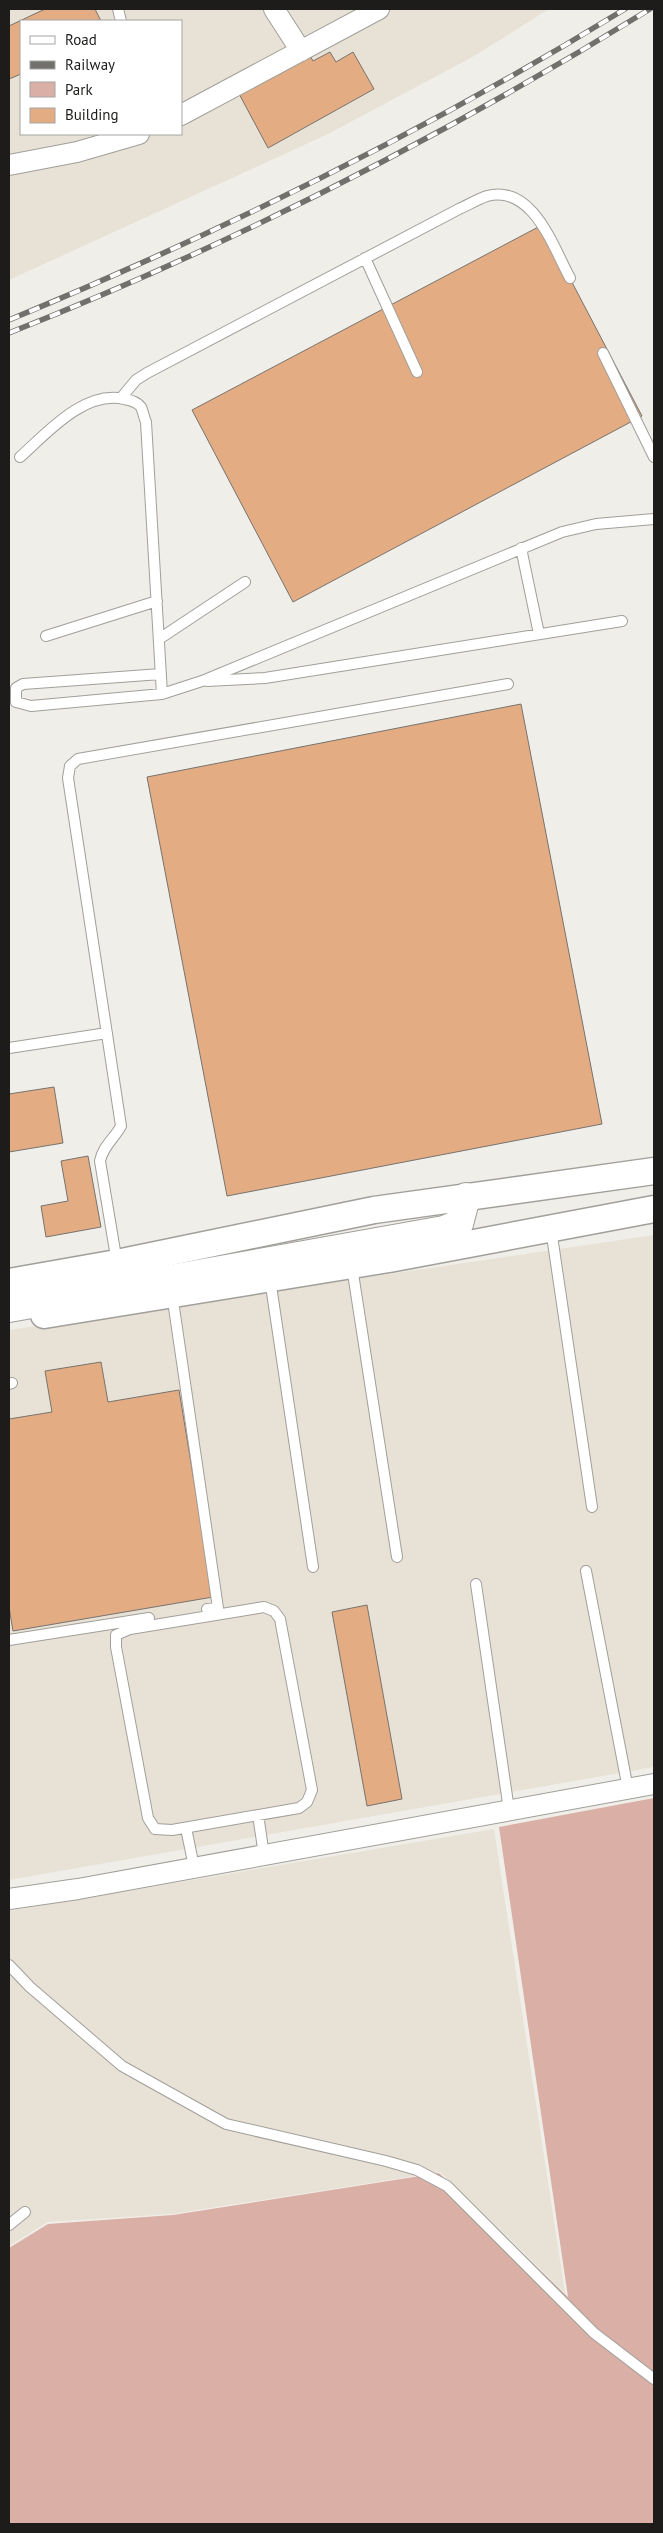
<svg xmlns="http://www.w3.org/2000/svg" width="663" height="2533" viewBox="0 0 663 2533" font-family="'PT Sans',sans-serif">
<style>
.built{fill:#e8e2d6;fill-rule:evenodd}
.green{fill:#daafa6}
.building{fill:#e4ac82;stroke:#77736f}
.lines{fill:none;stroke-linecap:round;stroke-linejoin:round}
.service-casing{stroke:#a19f9a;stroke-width:12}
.minor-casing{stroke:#a19f9a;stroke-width:22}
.tertiary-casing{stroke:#a19f9a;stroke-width:29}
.trunk-casing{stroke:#a19f9a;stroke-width:30}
.service{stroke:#fff;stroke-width:10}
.minor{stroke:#fff;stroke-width:20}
.tertiary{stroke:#fff;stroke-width:26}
.trunk{stroke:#fff;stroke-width:28}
.rail-casing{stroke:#71706d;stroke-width:5.5}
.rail{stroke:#fff;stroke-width:4;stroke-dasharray:11;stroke-linecap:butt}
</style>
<rect width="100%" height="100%" fill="#f0eee9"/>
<path class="built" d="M9,9H549L476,55L326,135L9,280ZM21,21H181V134H21Z
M654,1235V1767L9,1880V1330Z
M494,1829L565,2293L440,2172L172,2214L48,2222L9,2246V1911Z"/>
<path class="green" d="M654,1798V2524H9V2248L48,2224L173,2215L439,2173L568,2297L499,1827Z"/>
<path class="building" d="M45,9H95L101,21H21V74L9,79V26Z
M308,52L313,61L330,52L336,62L353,52L374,89L268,148L237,90Z
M542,225L642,416L293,602L192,410Z
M521,704L602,1124L227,1196L147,777Z
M54,1087L63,1143L9,1152V1094Z
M88,1156L101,1227L46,1237L41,1206L68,1201L61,1161Z
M101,1362L108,1402L179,1390L213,1597L13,1631L9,1607V1419L52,1412L45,1371Z
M367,1605L402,1799L367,1806L332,1612Z"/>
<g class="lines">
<defs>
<path id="service" d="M118,9L121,21
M365,258L417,372
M603,353L654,457
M121,398L136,380L147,373L459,209C468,205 478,199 487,196C533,184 553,247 570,278
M20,457C47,433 84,390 124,399C131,400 137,402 141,407C143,411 144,418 146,422L162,694
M521,548L539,634
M46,636L157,601
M159,639L245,582
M161,674L23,684L16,688V702L31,706L162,694L202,681L562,532L596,524L654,519
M207,681L265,678L622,621
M9,1048L107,1033
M551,1229L592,1507
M117,1263L100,1161C103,1146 114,1139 121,1126L68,778L70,766L78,759L508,684
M352,1267L397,1557
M270,1279L313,1567
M172,1294L218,1608L207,1609
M9,1384L12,1383
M586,1571L628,1789
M476,1584L509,1810
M264,1607L274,1611L280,1619L312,1790L307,1802L299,1808L172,1830L155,1829L148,1818L116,1647V1635L130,1629Z
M9,1640L149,1618
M258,1815L264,1855
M186,1828L194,1867
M9,1965L30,1987L122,2066L226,2124L386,2161L417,2170L447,2186L594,2333L654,2379
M9,2225L25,2212"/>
<path id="minor" d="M274,9L301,51
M181,115L379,9
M9,165L77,152L139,134
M9,1899L78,1889L654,1784"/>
<path id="tertiary" d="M9,1282L117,1263L374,1210L654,1171
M44,1315L389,1259L654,1209"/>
<path id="trunk" d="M9,1308L444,1230L459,1224L466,1197"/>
</defs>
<use href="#service" class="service-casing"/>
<use href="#minor" class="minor-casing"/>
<use href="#tertiary" class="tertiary-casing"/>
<use href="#trunk" class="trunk-casing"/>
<use href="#service" class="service"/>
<use href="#minor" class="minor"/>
<use href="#tertiary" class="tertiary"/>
<use href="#trunk" class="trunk"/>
<defs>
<path id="rail" d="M9,320C222,232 428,130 625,9
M9,333C232,245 446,135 650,9"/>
</defs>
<use href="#rail" class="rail-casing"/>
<use href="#rail" class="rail"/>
</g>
<rect width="663" height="2533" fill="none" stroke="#1d1c1a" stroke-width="20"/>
<rect x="20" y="20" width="162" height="115" fill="#ffffff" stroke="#a5a4a3"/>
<rect x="30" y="36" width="25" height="8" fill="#ffffff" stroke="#a5a4a3"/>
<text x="65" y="45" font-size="15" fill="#1d1c1a">Road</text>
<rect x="30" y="61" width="25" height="8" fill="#71706d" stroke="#a5a4a3"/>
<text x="65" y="70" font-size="15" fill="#1d1c1a">Railway</text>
<rect x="30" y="82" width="25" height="15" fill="#daafa6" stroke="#a5a4a3"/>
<text x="65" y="95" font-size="15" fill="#1d1c1a">Park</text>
<rect x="30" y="108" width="25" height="15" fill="#e4ac82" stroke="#a5a4a3"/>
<text x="65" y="120" font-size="15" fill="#1d1c1a">Building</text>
</svg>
